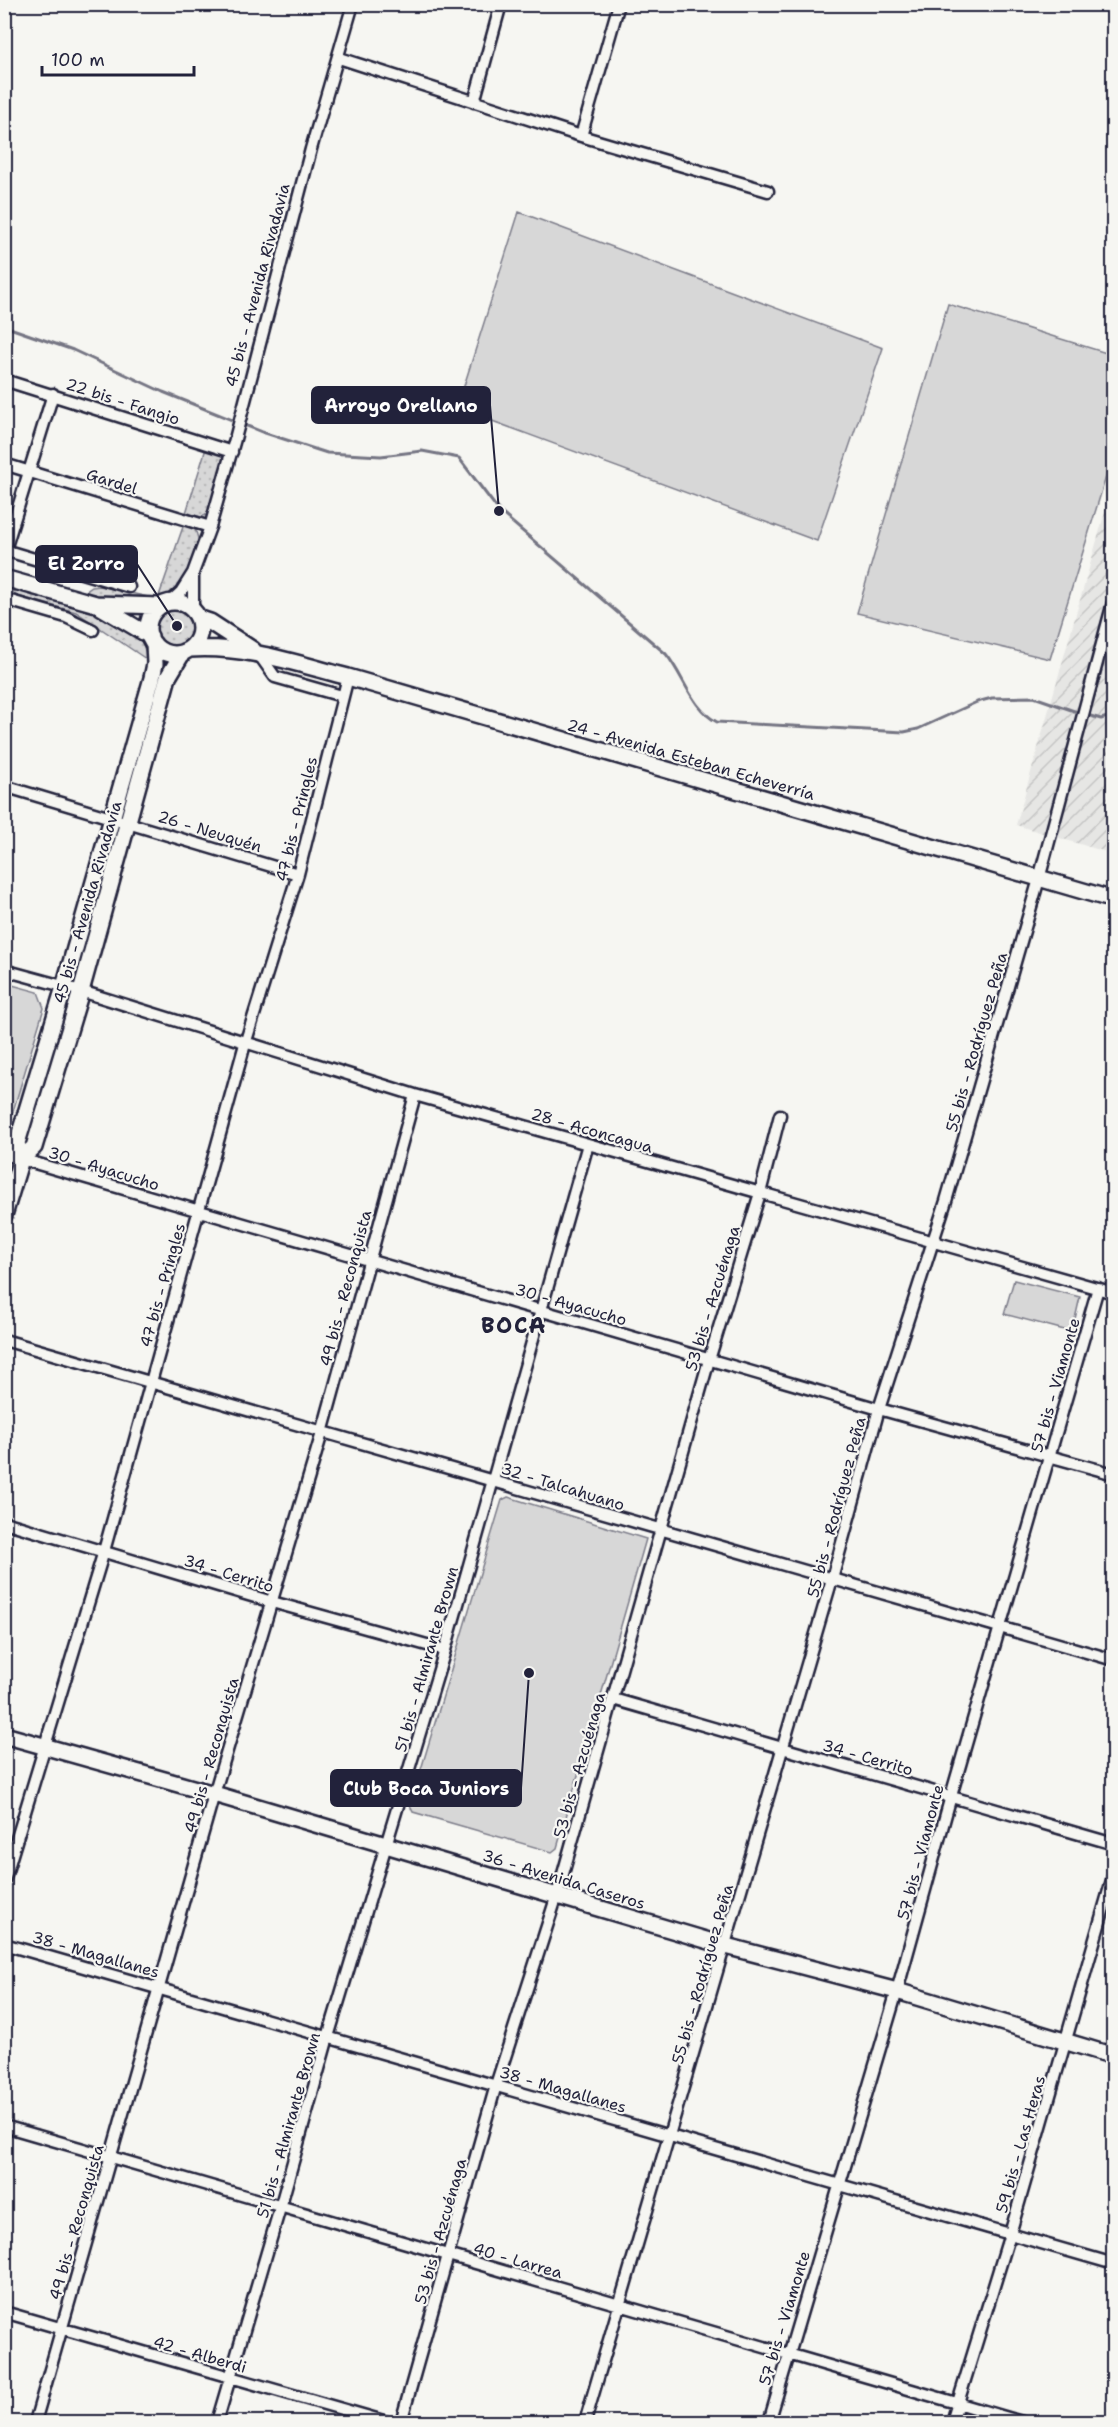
<svg xmlns="http://www.w3.org/2000/svg" width="1118" height="2427" viewBox="0 0 1118 2427" font-family="'Shantell Sans',sans-serif">
<style>
.industrial{fill:url(#industrial-furrows)}
.grass{fill:url(#grass-dots);stroke:#7c7c89;stroke-width:1.5}
.park{fill:#d7d7d7;stroke:#7c7c89;stroke-width:1.5}
.lines{fill:none;stroke-linecap:round;stroke-linejoin:round}
.stream{stroke:#757583;stroke-width:3}
.street-casing{stroke:#22223b;stroke-width:15}
.secondary-casing{stroke:#22223b;stroke-width:20}
.street{stroke:#f6f6f2;stroke-width:10}
.secondary{stroke:#f6f6f2;stroke-width:15}
.labels{text-anchor:middle;stroke-width:4.5;stroke-linejoin:round;paint-order:stroke}
.street-label{font-size:16px;fill:#22223b;stroke:#f6f6f2}
.district-label{font-size:22px;font-weight:bold;letter-spacing:1.5px;fill:#22223b;stroke:#f6f6f2}
.leader{fill:none;stroke:#22223b;stroke-width:2}
.callout-dot{fill:#22223b;stroke:#f6f6f2;stroke-width:2}
.callout{fill:#22223b;stroke:#22223b;stroke-width:2}
.callout-label{font-size:18px;text-anchor:middle;font-weight:bold;fill:#fff}
</style>
<defs>
<pattern id="industrial-furrows" width="10" height="10" patternUnits="userSpaceOnUse" patternTransform="scale(1.5)"><rect width="10" height="10" fill="#e6e6e4"/><path d="M-1 1l2-2M0 10L10 0M9 11l2-2" fill="none" stroke="#c5c5c4"/></pattern>
<pattern id="grass-dots" width="8" height="8" patternUnits="userSpaceOnUse" patternTransform="scale(1.5)"><rect width="8" height="8" fill="#d7d7d7"/><path d="M2 2h.1M6 6h.1" fill="none" stroke="#b8b8b9" stroke-width="1.8" stroke-linecap="round"/></pattern>
</defs>
<rect width="100%" height="100%" fill="#f6f6f2"/>
<filter id="ink" filterUnits="userSpaceOnUse"><feTurbulence type="fractalNoise" baseFrequency=".0167" numOctaves="2"/><feDisplacementMap in="SourceGraphic" scale="12" xChannelSelector="R" yChannelSelector="G"/><feConvolveMatrix kernelMatrix="1 2 1 2 8 2 1 2 1" color-interpolation-filters="sRGB"/></filter>
<g filter="url(#ink)">
<path class="industrial" d="M1113,484V854L1016,825Z"/>
<path class="grass" d="M207,445L226,452L209,514L201,517L186,513Z
M184,524L195,528L199,542L187,574L179,588L170,595L159,596Z
M100,586L153,598L143,601L88,596L85,592L92,587Z
M21,589C53,598 148,615 146,659L76,612L17,596L12,592Z
M154 627a20 20 0 1 1 40 0a20 20 0 1 1-40 0Z
M160,657L171,660L124,811H121Z
M114,830L119,831L77,980L73,979Z
M68,996L72,997L27,1145L23,1144Z"/>
<path class="park" d="M519,212L883,348L817,541L457,408Z
M948,304L1113,355V454L1050,659L857,613Z
M5,983L38,992L44,1008L8,1128L5,1130Z
M1014,1280L1080,1297L1072,1332L1004,1314Z
M508,1497L646,1539L557,1848L552,1852L413,1812L410,1806L502,1500Z"/>
<g class="lines">
<path class="stream" d="M4,326L73,350L163,392L262,432L327,453L381,456L422,451L459,458L499,511L666,654C684,676 691,708 717,722L904,732L918,729L977,702L992,698L1034,697L1080,713
M1087,715L1101,719L1114,715"/>
<defs>
<path id="street" d="M339,58L581,136L768,191
M474,102L501,4
M581,136L619,4
M4,380L232,452
M4,464L210,527
M4,550L129,587
M4,553L53,394
M4,599L66,617L93,630
M169,603L181,592L193,573L210,527L235,439L311,149L353,4
M193,609V573
M258,653L275,677L342,696
M4,786L298,874
M4,970L81,991L415,1095L1114,1293
M4,1154L879,1409L1114,1474
M4,1340L1114,1660
M4,1522L272,1602L445,1650
M613,1699L1114,1844
M4,1881L104,1551L245,1044L298,874L348,677
M4,1944L1114,2264
M4,2126L1022,2422
M4,2312L387,2422
M35,2422L214,1794L322,1433L415,1095
M217,2422L280,2208L328,2037L445,1650L588,1144
M401,2422L496,2085L557,1895L709,1360L760,1193L780,1115
M585,2422L832,1579L879,1409L946,1201L1039,879L1114,599
M769,2422L897,1991L951,1796L1098,1288
M952,2422L1010,2234L1114,1873"/>
<path id="secondary" d="M4,578L96,604L160,606
M148 628a26 26 0 1 1 52 0a26 26 0 1 1-52 0Z
M101,607L150,636
M198,618L210,622L253,650
M189,649C244,645 295,663 348,677L1114,900
M21,1159L34,1147L81,991L168,677L183,652
M4,1215L21,1159L17,1143L64,987L152,678L155,664L154,644
M4,1735L214,1794L726,1946L897,1991L1114,2056"/>
</defs>
<use href="#street" class="street-casing"/>
<use href="#secondary" class="secondary-casing"/>
<use href="#street" class="street"/>
<use href="#secondary" class="secondary"/>
</g>
</g>
<g class="labels">
<g class="street-label">
<text transform="translate(257 285) rotate(-75)" y="6">45 bis - Avenida Rivadavia</text>
<text transform="translate(123 401) rotate(18)" y="6">22 bis - Fangio</text>
<text transform="translate(112 481) rotate(17)" y="6">Gardel</text>
<text transform="translate(691 759) rotate(16)" y="6">24 - Avenida Esteban Echeverría</text>
<text transform="translate(296 819) rotate(-76)" y="6">47 bis - Pringles</text>
<text transform="translate(210 831) rotate(17)" y="6">26 - Neuquén</text>
<text transform="translate(87 902) rotate(-74)" y="6">45 bis - Avenida Rivadavia</text>
<text transform="translate(976 1042) rotate(-74)" y="6">55 bis - Rodríguez Peña</text>
<text transform="translate(592 1130) rotate(16)" y="6">28 - Aconcagua</text>
<text transform="translate(104 1168) rotate(17)" y="6">30 - Ayacucho</text>
<text transform="translate(162 1285) rotate(-74)" y="6">47 bis - Pringles</text>
<text transform="translate(345 1288) rotate(-75)" y="6">49 bis - Reconquista</text>
<text transform="translate(712 1298) rotate(-73)" y="6">53 bis - Azcuénaga</text>
<text transform="translate(571 1304) rotate(16)" y="6">30 - Ayacucho</text>
<text transform="translate(1055 1385) rotate(-74)" y="6">57 bis - Viamonte</text>
<text transform="translate(563 1486) rotate(17)" y="6">32 - Talcahuano</text>
<text transform="translate(836 1507) rotate(-75)" y="6">55 bis - Rodríguez Peña</text>
<text transform="translate(229 1573) rotate(17)" y="6">34 - Cerrito</text>
<text transform="translate(426 1659) rotate(-74)" y="6">51 bis - Almirante Brown</text>
<text transform="translate(211 1755) rotate(-74)" y="6">49 bis - Reconquista</text>
<text transform="translate(868 1757) rotate(16)" y="6">34 - Cerrito</text>
<text transform="translate(579 1765) rotate(-74)" y="6">53 bis - Azcuénaga</text>
<text transform="translate(920 1852) rotate(-75)" y="6">57 bis - Viamonte</text>
<text transform="translate(564 1879) rotate(17)" y="6">36 - Avenida Caseros</text>
<text transform="translate(96 1954) rotate(16)" y="6">38 - Magallanes</text>
<text transform="translate(702 1974) rotate(-74)" y="6">55 bis - Rodríguez Peña</text>
<text transform="translate(563 2089) rotate(16)" y="6">38 - Magallanes</text>
<text transform="translate(288 2125) rotate(-74)" y="6">51 bis - Almirante Brown</text>
<text transform="translate(1020 2144) rotate(-74)" y="6">59 bis - Las Heras</text>
<text transform="translate(76 2222) rotate(-74)" y="6">49 bis - Reconquista</text>
<text transform="translate(440 2231) rotate(-74)" y="6">53 bis - Azcuénaga</text>
<text transform="translate(518 2260) rotate(16)" y="6">40 - Larrea</text>
<text transform="translate(784 2318) rotate(-73)" y="6">57 bis - Viamonte</text>
<text transform="translate(200 2354) rotate(16)" y="6">42 - Alberdi</text>
</g>
<g class="district-label">
<text x="514" y="1333">BOCA</text>
</g>
</g>
<path class="leader" d="M499 511L490 405M177 626L137 564M529 1673L521 1788"/>
<g class="callout-dot">
<circle cx="499" cy="511" r="6"/>
<circle cx="177" cy="626" r="6"/>
<circle cx="529" cy="1673" r="6"/>
</g>
<g class="callout">
<rect x="312" y="387" width="178" height="36" rx="6"/>
<rect x="36" y="546" width="101" height="36" rx="6"/>
<rect x="331" y="1770" width="190" height="36" rx="6"/>
</g>
<g class="callout-label">
<text x="401" y="412">Arroyo Orellano</text>
<text x="86" y="570">El Zorro</text>
<text x="426" y="1795">Club Boca Juniors</text>
</g>
<rect width="1118" height="2427" fill="none" stroke="#f6f6f2" stroke-width="24"/>
<rect x="12" y="12" width="1094" height="2403" fill="none" stroke="#22223b" stroke-width="2" filter="url(#ink)"/>
<path d="M42 66v9h152v-9" fill="none" stroke="#22223b" stroke-width="3"/>
<text x="51" y="66" font-size="18" fill="#22223b" stroke="#f6f6f2" stroke-width="4.5" paint-order="stroke">100 m</text>
</svg>
